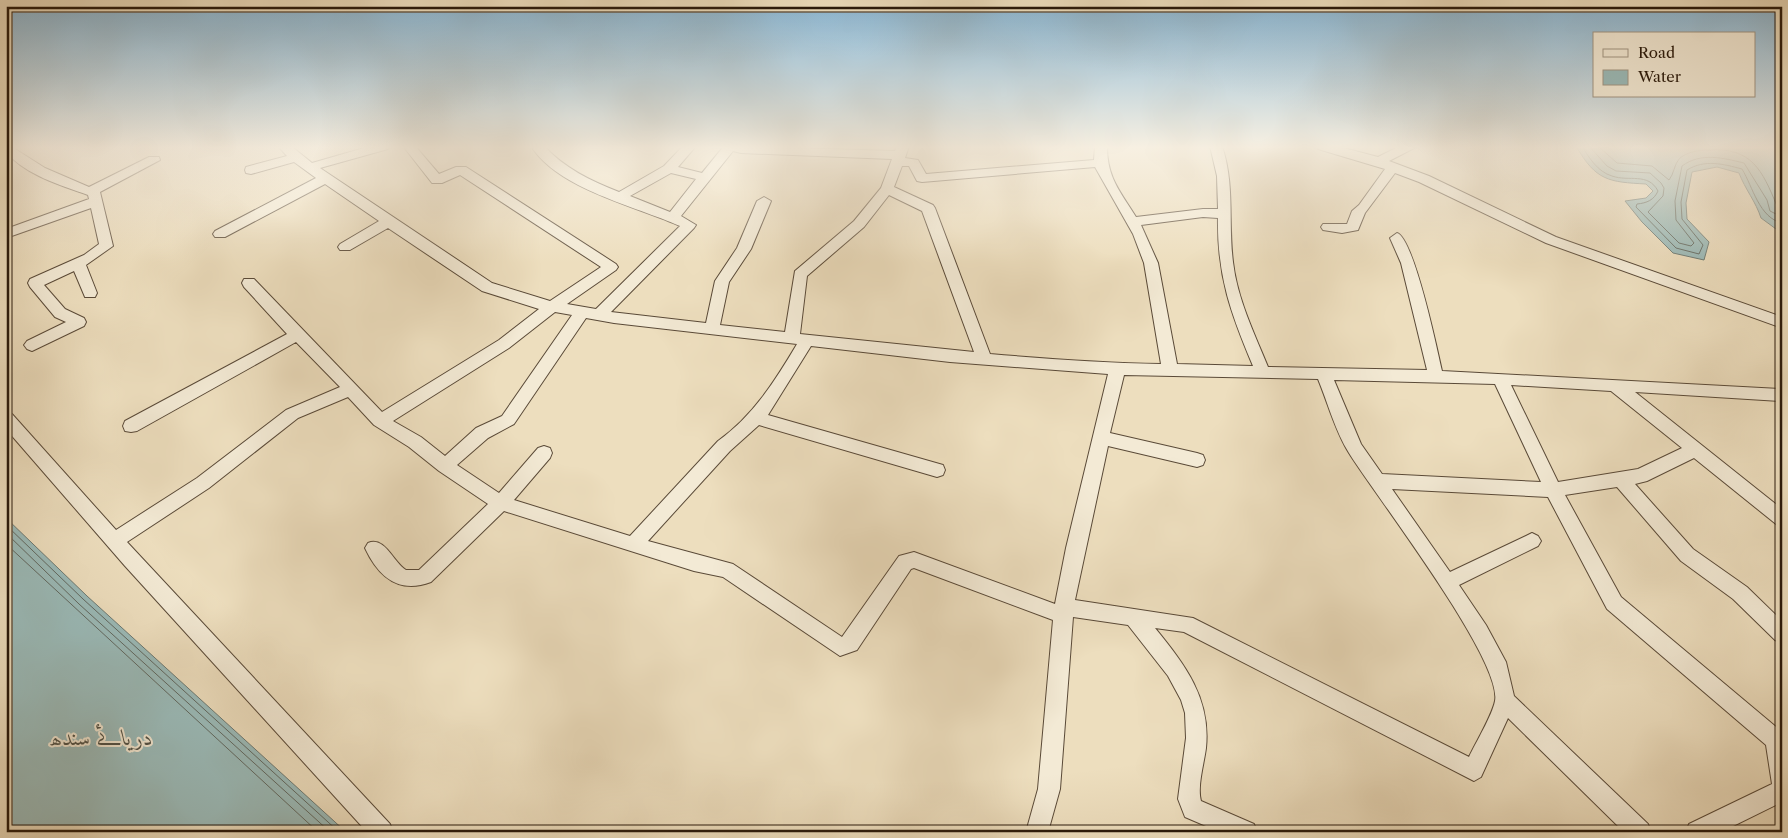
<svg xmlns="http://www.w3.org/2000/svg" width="1788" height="838" viewBox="0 0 1788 838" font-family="'Libre Caslon Text',Amiri,serif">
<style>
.water{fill:#9bbbb9;stroke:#6d7a73}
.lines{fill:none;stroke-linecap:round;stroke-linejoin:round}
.shore{stroke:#626a62;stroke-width:1}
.street-casing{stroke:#5a4a38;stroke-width:2}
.street{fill:#f3ead5;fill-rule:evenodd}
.labels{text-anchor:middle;stroke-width:4;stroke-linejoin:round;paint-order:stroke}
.near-water-label{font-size:22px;font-style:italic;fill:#515248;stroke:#f3ead5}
</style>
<rect width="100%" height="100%" fill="#eddebe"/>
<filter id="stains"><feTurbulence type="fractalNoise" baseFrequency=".004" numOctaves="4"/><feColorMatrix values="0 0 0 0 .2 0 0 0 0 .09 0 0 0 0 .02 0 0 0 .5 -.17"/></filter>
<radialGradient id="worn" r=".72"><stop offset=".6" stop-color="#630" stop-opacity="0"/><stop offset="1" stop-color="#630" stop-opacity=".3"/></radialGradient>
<path class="water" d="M1576,146H1782V228L1776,229L1761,218C1756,202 1745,189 1739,173L1717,167L1692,172L1686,203L1687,219L1709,242L1704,260L1673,253L1642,222L1625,201L1646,198L1653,191L1646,184C1609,182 1596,181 1576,146Z
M6,518L87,596L346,832H6Z"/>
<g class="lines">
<path class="shore" d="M1582,146C1589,158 1598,172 1612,176C1629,182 1648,172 1658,191C1654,200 1647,203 1637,204L1636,207L1676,248L1699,254L1703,245L1682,219L1681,202L1687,170C1705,159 1723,164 1742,169C1753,187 1759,218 1782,223
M1589,146L1607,166L1616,171L1650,173L1661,183L1664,188L1663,196L1648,212L1679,243L1691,246L1694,243L1676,220L1675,201L1682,166C1701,152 1723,158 1744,163L1767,200L1770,211L1782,217
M1598,146L1617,163L1652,166L1669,180C1674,174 1674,165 1679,159C1686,152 1699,150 1708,150C1752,147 1762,170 1777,206L1782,209
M6,525L83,599L339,832
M6,533L79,604L330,832
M6,544L318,832"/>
<defs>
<path id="street" d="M278,146H291L312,163L371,146H390L388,149L320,168L492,283L550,301L601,267L460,175L442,183H432L403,146H415L439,174L456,167H466L616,264L618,267L616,270L567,304L596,309L680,226C635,206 558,189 531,146H544C564,168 591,181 619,192L664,166L683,146H696L678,167L702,173L724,146L895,151L897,146H909L905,158L918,160L926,174L1094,160L1095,146H1107C1107,178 1120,191 1136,217L1203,209H1218L1217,176L1210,146H1222C1235,185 1228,222 1233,262C1237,298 1254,333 1268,367L1427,370L1401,263L1390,238L1397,233C1414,238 1437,349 1442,371L1782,389V401L1635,392L1782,509V526L1776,524L1694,458L1647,481L1635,484L1693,549L1747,587L1782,621V643L1775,640L1733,599L1681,561L1617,487L1565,495L1621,597L1782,732V802L1721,832H1686L1689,824L1772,784L1766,745L1607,609L1548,497L1392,489L1450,572L1526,536L1532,533L1538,536L1541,541L1538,546L1459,585L1486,625L1506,662L1514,696L1648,824L1651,832H1624L1508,718L1481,777L1474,781L1184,632L1155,628C1185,665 1211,698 1206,748C1204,764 1197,786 1201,801L1254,824L1257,832H1220L1185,817L1178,799L1186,738L1185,713L1181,700L1168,676L1128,625L1073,617L1060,789L1048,832H1026L1038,789L1053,620L914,568L911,569L857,650L840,656L723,577L694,571L504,511L431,582C399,594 379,578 365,548L368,543C385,536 393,562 406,570H419L488,504L439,471L409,447L374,425L348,397L298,418L209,488L127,542L390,824L393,832H367L125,566L6,429V412L12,414L116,530L197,478L286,410L340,387L296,342L137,431L131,432L125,431L123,426L125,421L287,334L244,287L242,283L244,279H254L382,412L499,340L539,309L482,291L388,228L350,250H340L338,247L340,244L379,221L325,184L225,237H215L213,234L215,231L316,178L294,162L251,174L246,173L245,170L246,167L287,156ZM733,151L741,153L892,159L881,188L854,221L795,271L785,332L720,325L729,282L751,249L771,201L764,197L757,201L737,248L715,281L706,323L611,312L694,228L696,225L681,216ZM902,166H909L917,181L922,182L1095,167L1133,234L1144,263L1161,364C1104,363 1047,359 990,354L935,208L933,205L894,187ZM671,173L696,179L670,212L630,196ZM889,195L922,211L974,352L800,334L807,276L864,227ZM1203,217L1218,218C1217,276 1231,314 1253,366L1177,364L1158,263L1141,225ZM555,312L572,315L502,416L476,428L445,456L421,437L393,421L509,348ZM586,318L614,323L797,344C775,381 753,416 718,441L630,536L514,500L550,458L552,453L550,448L544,446L538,448L499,493L457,465L488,438L514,424ZM811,346L950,362L1108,374L1066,548L1055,604L914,552L899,556L842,637L733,564L648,541L730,451L759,425L937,477L943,475L945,470L943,465L768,415ZM1124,375L1318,379C1328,403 1335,431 1349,453C1375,495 1503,660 1495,701C1492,716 1476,742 1469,757L1193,618L1075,600L1108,446L1197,467L1203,465L1205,460L1203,455L1197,453L1110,433ZM1334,380L1495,384L1541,482L1382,474L1361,444ZM1511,385L1611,391L1682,448L1638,469L1558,482Z
M1316,146H1336L1378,157L1400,146H1418L1389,161L1429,176L1556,237L1782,317V328L1546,243L1419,182L1395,173L1365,213L1358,230L1342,233L1323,230L1321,227L1323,224H1347L1352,211L1359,205L1385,169L1318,149Z
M12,147L45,168L89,187L149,157H159L160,160L100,192L113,246L86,265L97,293L95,297H85L74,271L44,285L65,309L84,318L86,322L84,326L32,351L27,349L24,345L27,341L66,322L55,317L30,287L28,283L30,279L84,255L99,244L91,208L6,238V229L89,199L88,195C60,185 26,175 6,152L8,148Z"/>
</defs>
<use href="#street" class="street-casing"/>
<use href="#street" class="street"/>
</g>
<linearGradient id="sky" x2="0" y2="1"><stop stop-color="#89b7d5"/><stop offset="0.56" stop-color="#f7f0e2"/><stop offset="1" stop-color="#f7f0e2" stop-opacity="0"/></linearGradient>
<rect width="1788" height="263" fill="url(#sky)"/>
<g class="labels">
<g class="near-water-label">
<text x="101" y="745">دریائے سندھ</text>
</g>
</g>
<rect width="1788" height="838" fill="none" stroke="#eddebe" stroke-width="25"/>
<rect x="8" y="8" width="1773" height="823" fill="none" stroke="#29190b" stroke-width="2.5"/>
<rect x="12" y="12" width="1763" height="813" fill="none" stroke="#29190b"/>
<rect x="1593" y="32" width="162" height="65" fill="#f3ead5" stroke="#a29684"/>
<rect x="1603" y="49" width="25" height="8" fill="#f3ead5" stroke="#a29684"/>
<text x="1638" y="58" font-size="15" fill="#29190b">Road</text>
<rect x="1603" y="70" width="25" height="15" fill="#9bbbb9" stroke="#a29684"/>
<text x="1638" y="82" font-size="15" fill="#29190b">Water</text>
<rect width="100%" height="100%" filter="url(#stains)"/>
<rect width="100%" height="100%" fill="url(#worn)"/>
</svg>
